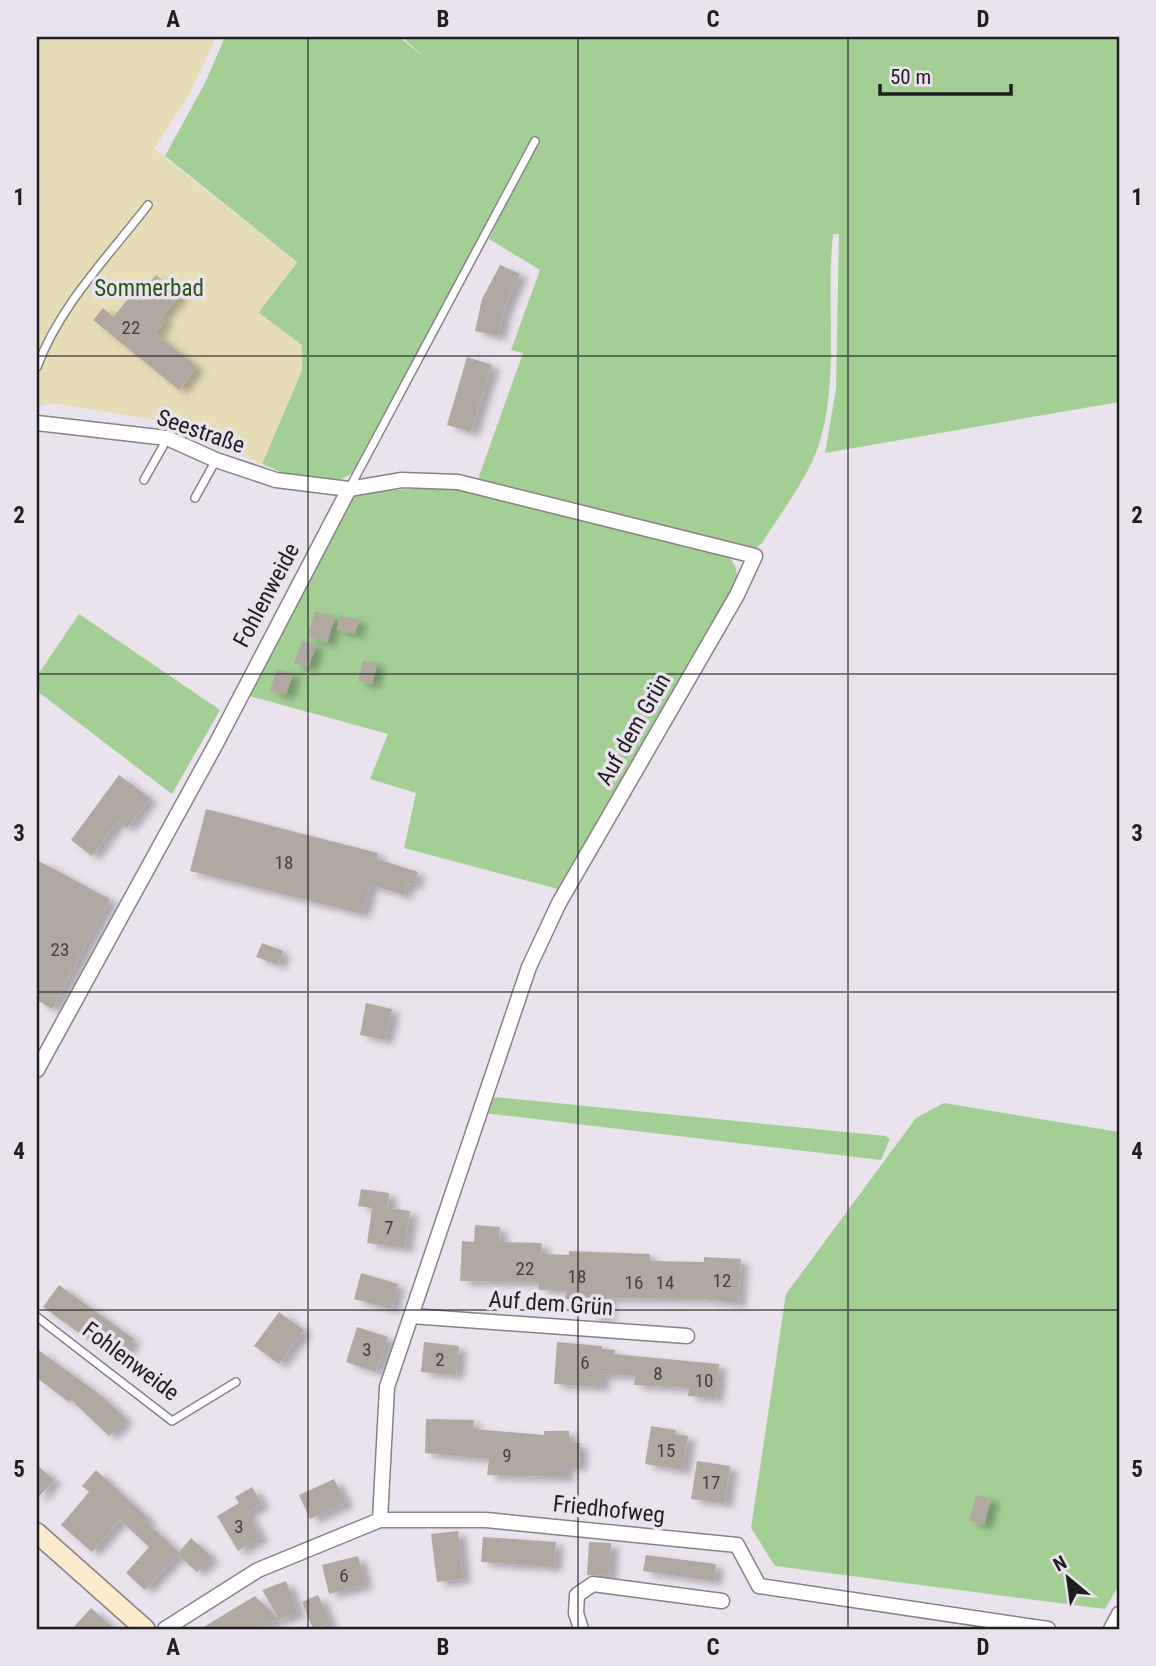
<svg xmlns="http://www.w3.org/2000/svg" width="1156" height="1666" viewBox="0 0 1156 1666" font-family="'Roboto Condensed',sans-serif">
<style>
.green{fill:#a3ce94}
.sand{fill:#e6ddb7}
.building{fill:#b1a9a1;filter:url(#shadow)}
.lines{fill:none;stroke-linecap:round;stroke-linejoin:round}
.lane-casing{stroke:#878189;stroke-width:10}
.street-casing{stroke:#878189;stroke-width:17}
.secondary-casing{stroke:#878189;stroke-width:22}
.lane{stroke:#fff;stroke-width:7}
.street{stroke:#fff;stroke-width:14}
.secondary{stroke:#fdebce;stroke-width:19}
.grid{fill:none;stroke:#201e21;stroke-width:2;stroke-opacity:0.55}
.labels{text-anchor:middle;stroke-width:7;stroke-linejoin:round;paint-order:stroke}
.number-label{font-size:19px;fill:#444141}
.park-label{font-size:23px;fill:#285314;stroke:#eae3ed}
.street-label{font-size:23px;fill:#201e21;stroke:#eae3ed}
.neatline{fill:none;stroke:#201e21;stroke-width:2.5}
.grid-label{font-size:23px;text-anchor:middle;font-weight:bold;fill:#201e21}
</style>
<defs>
<filter id="shadow"><feDropShadow dx="8" dy="4.5" stdDeviation="3.5" flood-color="#0004"/></filter>
</defs>
<rect width="100%" height="100%" fill="#eae3ed"/>
<path class="green" d="M225,37H399L425,58L402,37H1119V402L825,453L836,389L839,234H833C825,304 841,382 817,450C805,482 780,514 762,543L756,548L478,479L523,353L511,350L540,270L489,239L532,151L527,146L354,472C325,493 292,476 262,464L302,370L258,313L297,262L165,156L205,83Z
M427,487L457,488L724,554C736,561 738,572 737,585L562,890L404,848L416,793L370,779L388,734L246,695L355,494Z
M79,614L220,710L172,794L37,691V676Z
M495,1097L886,1136L890,1139L881,1160L484,1113Z
M944,1103L1119,1132V1585L1105,1609L775,1566L751,1528L786,1294L916,1118Z"/>
<path class="sand" d="M37,37H216L189,95L154,149L297,263L258,312L302,345V370L262,464L168,422L50,403L37,408Z"/>
<path class="building" d="M500,265L520,274L505,307L498,336L475,331L482,299Z
M156,275L180,295L161,318L165,322L155,333L197,367L179,390L93,320L103,308L113,317L133,293L138,297Z
M467,357L492,365L471,432L447,425Z
M315,611L335,617L327,643L307,636Z
M340,616L359,620L355,634L337,630Z
M302,641L316,646L308,668L294,663Z
M363,660L377,663L372,684L358,681Z
M277,669L293,674L286,695L270,690Z
M119,775L150,798L127,828L118,821L92,856L71,840Z
M206,809L378,853L377,859L418,872L414,885L408,883L404,895L370,885L362,914L190,871Z
M37,860L110,899L52,1009L37,1000Z
M262,943L283,951L278,965L256,957Z
M366,1003L392,1009L385,1040L360,1035Z
M361,1189L389,1193L388,1208L410,1211L405,1248L367,1243L372,1208L358,1206Z
M475,1225L500,1227L499,1242L542,1243L541,1254L569,1255V1251L650,1254V1261L704,1262V1257L741,1259L738,1303L703,1299L608,1298V1317H591V1300L565,1299L566,1290H539V1282L460,1281L462,1241L474,1242Z
M361,1273L398,1284L391,1309L354,1299Z
M59,1285L134,1339L118,1361L43,1307Z
M279,1312L304,1330L279,1364L254,1346Z
M357,1327L388,1337L376,1372L346,1362Z
M424,1342L459,1346L456,1375L421,1372Z
M557,1342L602,1346V1349L615,1350L614,1354L719,1364L716,1398L688,1396L689,1388L634,1385L635,1376L602,1374L601,1387L554,1384Z
M37,1349L102,1396L126,1419L109,1436L71,1400L69,1402L37,1378Z
M426,1419L474,1420L473,1429L544,1435V1431H569V1443H580L579,1466H566V1477L487,1475L489,1459L425,1453Z
M651,1426L676,1430L675,1434L688,1436L683,1470L645,1464Z
M697,1461L730,1466L725,1503L691,1499Z
M37,1465L54,1480L37,1499Z
M96,1470L148,1518L145,1521L179,1552L191,1538L212,1557L197,1572L178,1555L145,1590L126,1573L149,1547L120,1520L92,1552L61,1525L89,1492L82,1486Z
M334,1479L346,1503L310,1519L299,1495Z
M252,1487L262,1504L247,1513L261,1537L238,1551L217,1516L239,1503L235,1497Z
M976,1495L991,1499L984,1525L969,1521Z
M458,1531L463,1579L437,1582L431,1534Z
M483,1537L556,1542L554,1567L481,1562Z
M589,1542L611,1543L609,1576L587,1575Z
M646,1555L716,1564L714,1581L643,1571Z
M358,1556L365,1585L329,1594L322,1565Z
M286,1581L298,1613L253,1629H200L255,1596L279,1619L262,1590Z
M318,1595L330,1623L313,1629L302,1602Z
M91,1608L115,1629H72Z"/>
<g class="lines">
<defs>
<path id="lane" d="M37,367C60,305 108,257 148,205
M144,480L167,439
M349,489L535,141
M195,498L216,460
M37,1317L172,1421L236,1382"/>
<path id="street" d="M37,423L167,438L216,460L276,480L349,489L402,480L458,482L755,556L737,595L559,903L529,967L387,1387L380,1520
M37,1070L217,742L349,489
M411,1316L687,1336
M165,1629L258,1570L380,1520H486L737,1545L759,1586L1048,1629
M581,1629L576,1613L577,1595L593,1584L722,1601
M1111,1629L1119,1614"/>
<path id="secondary" d="M37,1533L145,1629"/>
</defs>
<use href="#lane" class="lane-casing"/>
<use href="#street" class="street-casing"/>
<use href="#secondary" class="secondary-casing"/>
<use href="#lane" class="lane"/>
<use href="#street" class="street"/>
<use href="#secondary" class="secondary"/>
</g>
<path class="grid" d="M308,37V1629M578,37V1629M848,37V1629M37,356H1119M37,674H1119M37,992H1119M37,1310H1119"/>
<g class="labels">
<g class="number-label">
<text x="131" y="334">22</text>
<text x="284" y="869">18</text>
<text x="60" y="956">23</text>
<text x="389" y="1234">7</text>
<text x="525" y="1275">22</text>
<text x="577" y="1283">18</text>
<text x="722" y="1287">12</text>
<text x="634" y="1289">16</text>
<text x="665" y="1289">14</text>
<text x="367" y="1356">3</text>
<text x="440" y="1366">2</text>
<text x="585" y="1369">6</text>
<text x="658" y="1380">8</text>
<text x="704" y="1387">10</text>
<text x="666" y="1457">15</text>
<text x="507" y="1462">9</text>
<text x="711" y="1489">17</text>
<text x="239" y="1533">3</text>
<text x="344" y="1582">6</text>
</g>
<g class="park-label">
<text x="149" y="296">Sommerbad</text>
</g>
<g class="street-label">
<text transform="translate(201 431) rotate(19)" y="8">Seestraße</text>
<text transform="translate(266 595) rotate(-62)" y="8">Fohlenweide</text>
<text transform="translate(633 729) rotate(-60)" y="8">Auf dem Grün</text>
<text transform="translate(551 1303) rotate(4)" y="8">Auf dem Grün</text>
<text transform="translate(131 1361) rotate(37)" y="8">Fohlenweide</text>
<text transform="translate(609 1509) rotate(6)" y="8">Friedhofweg</text>
</g>
</g>
<rect width="1156" height="1666" fill="none" stroke="#eae3ed" stroke-width="77"/>
<g transform="translate(1068 1578) rotate(331)" stroke="#eae3ed" stroke-width="5" paint-order="stroke">
<path d="M0-5L12 26L0 18L-12 26Z" fill="#201e21"/>
<text y="-10" font-size="19" font-weight="bold" text-anchor="middle" fill="#201e21">N</text>
</g>
<path d="M880 84v10h131v-10" fill="none" stroke="#201e21" stroke-width="3.5"/>
<text x="890" y="84" font-size="21" fill="#201e21" stroke="#eae3ed" stroke-width="5" paint-order="stroke">50 m</text>
<rect x="38" y="38" width="1080" height="1590" class="neatline"/>
<g class="grid-label">
<text x="173" y="27">A</text>
<text x="443" y="27">B</text>
<text x="713" y="27">C</text>
<text x="983" y="27">D</text>
<text x="19" y="205">1</text>
<text x="1137" y="205">1</text>
<text x="19" y="523">2</text>
<text x="1137" y="523">2</text>
<text x="19" y="841">3</text>
<text x="1137" y="841">3</text>
<text x="19" y="1159">4</text>
<text x="1137" y="1159">4</text>
<text x="19" y="1477">5</text>
<text x="1137" y="1477">5</text>
<text x="173" y="1655">A</text>
<text x="443" y="1655">B</text>
<text x="713" y="1655">C</text>
<text x="983" y="1655">D</text>
</g>
</svg>
